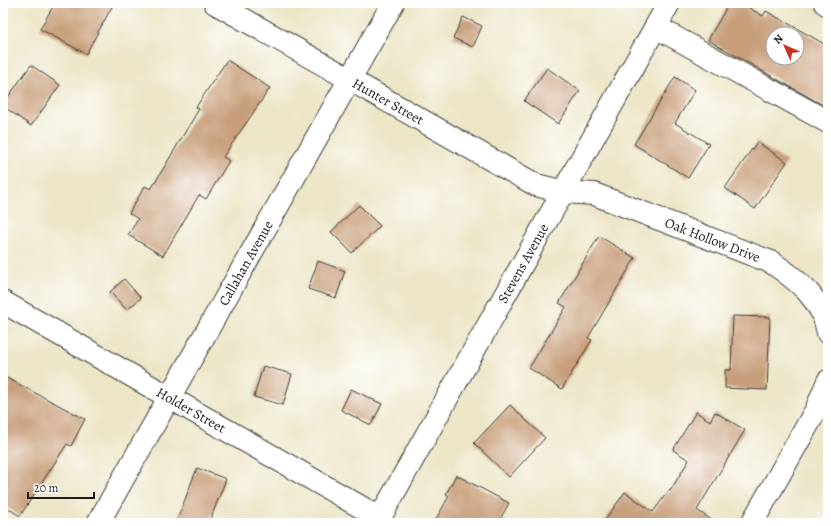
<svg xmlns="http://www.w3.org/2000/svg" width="831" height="526" viewBox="0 0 831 526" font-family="Alegreya,serif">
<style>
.building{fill:#c89f7a;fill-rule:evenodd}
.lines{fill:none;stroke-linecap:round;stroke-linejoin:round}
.minor-casing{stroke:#3b3a36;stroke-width:24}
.minor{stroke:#fff;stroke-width:22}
.labels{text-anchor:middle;stroke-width:3;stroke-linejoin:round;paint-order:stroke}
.street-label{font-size:14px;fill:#1c1c1c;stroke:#fff}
</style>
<rect width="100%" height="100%" fill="#fff"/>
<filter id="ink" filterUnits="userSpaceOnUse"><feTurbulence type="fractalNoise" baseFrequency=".025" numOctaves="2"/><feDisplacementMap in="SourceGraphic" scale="8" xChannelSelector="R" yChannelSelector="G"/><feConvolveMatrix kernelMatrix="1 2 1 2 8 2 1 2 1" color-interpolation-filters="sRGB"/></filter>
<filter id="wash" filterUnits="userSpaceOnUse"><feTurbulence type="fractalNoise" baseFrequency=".012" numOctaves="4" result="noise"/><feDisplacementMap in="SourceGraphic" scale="16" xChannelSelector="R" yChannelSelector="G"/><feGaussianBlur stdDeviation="0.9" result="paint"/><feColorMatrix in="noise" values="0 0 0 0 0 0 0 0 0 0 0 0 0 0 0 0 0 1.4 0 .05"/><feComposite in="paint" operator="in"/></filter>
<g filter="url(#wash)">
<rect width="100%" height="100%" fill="#ece5c6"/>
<g id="blocks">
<path class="building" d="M55,3H114L86,54L40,29Z
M729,3H741L763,16L766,11L828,46V108L708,40ZM773,34H797V58H773Z
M463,17L482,26L473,47L453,38Z
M227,60L270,88L223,157L229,161L206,199L199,195L163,256L128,235L138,219L129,213L145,186L151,189L199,109L196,107Z
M31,65L60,85L31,126L3,106V104Z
M547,68L580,91L558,124L524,101Z
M675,77L695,90L675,123L709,144L688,178L634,144Z
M757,142L787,162L755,209L725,188Z
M359,205L380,226L352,253L331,232Z
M599,236L635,258L588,338L592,340L562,389L529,368L566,307L559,303Z
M318,261L345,271L336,298L308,289Z
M124,279L141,298L127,310L110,292Z
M733,316L770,317L767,390L725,388V370H731Z
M263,366L292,374L283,405L254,397Z
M3,376L85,419L71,446L67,444L20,516L3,505Z
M351,389L382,404L371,425L341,410Z
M510,405L545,438L509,477L474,443Z
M696,412L710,421L715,412L745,430L697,510L716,523H603L625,492L653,512L669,490L670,491L689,460L673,450Z
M197,468L226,479L209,523H176Z
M456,475L509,503L498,523H434L449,496L446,494Z"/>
</g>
</g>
<g filter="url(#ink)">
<use href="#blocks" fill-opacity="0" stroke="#3b3a36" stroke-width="1"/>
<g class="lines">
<defs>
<g id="minor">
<path id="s1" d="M215,3L536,185L564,192L594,194L771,262C798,280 823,300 828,333"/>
<path d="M825,3L828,5"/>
<path d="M656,27L828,122"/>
<path id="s2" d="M3,302L380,518"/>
<path id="s3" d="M98,523L393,3"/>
<path id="s4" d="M377,523L669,3"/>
<path d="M752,523L816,410L828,381"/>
</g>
</defs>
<use href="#minor" class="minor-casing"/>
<use href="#minor" class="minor"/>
</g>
</g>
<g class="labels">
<g class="street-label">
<text dy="5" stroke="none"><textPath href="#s1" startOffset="199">Hunter Street</textPath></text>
<text dy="5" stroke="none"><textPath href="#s1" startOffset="555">Oak Hollow Drive</textPath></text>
<text dy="5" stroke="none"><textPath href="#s3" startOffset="299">Callahan Avenue</textPath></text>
<text dy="5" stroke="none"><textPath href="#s4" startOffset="298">Stevens Avenue</textPath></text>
<text dy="5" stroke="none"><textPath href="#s2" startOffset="217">Holder Street</textPath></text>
</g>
</g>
<rect width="831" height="526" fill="none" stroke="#fff" stroke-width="16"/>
<g transform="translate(785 46) rotate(315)"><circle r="19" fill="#ffffff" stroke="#a4a4a4"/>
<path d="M0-3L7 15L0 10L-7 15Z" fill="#c8321e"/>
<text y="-6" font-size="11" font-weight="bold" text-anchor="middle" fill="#1c1c1c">N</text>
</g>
<path d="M28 492v6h66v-6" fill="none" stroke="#1c1c1c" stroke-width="2"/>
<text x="34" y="492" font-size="12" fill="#1c1c1c" stroke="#ffffff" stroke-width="3" paint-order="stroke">20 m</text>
</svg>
